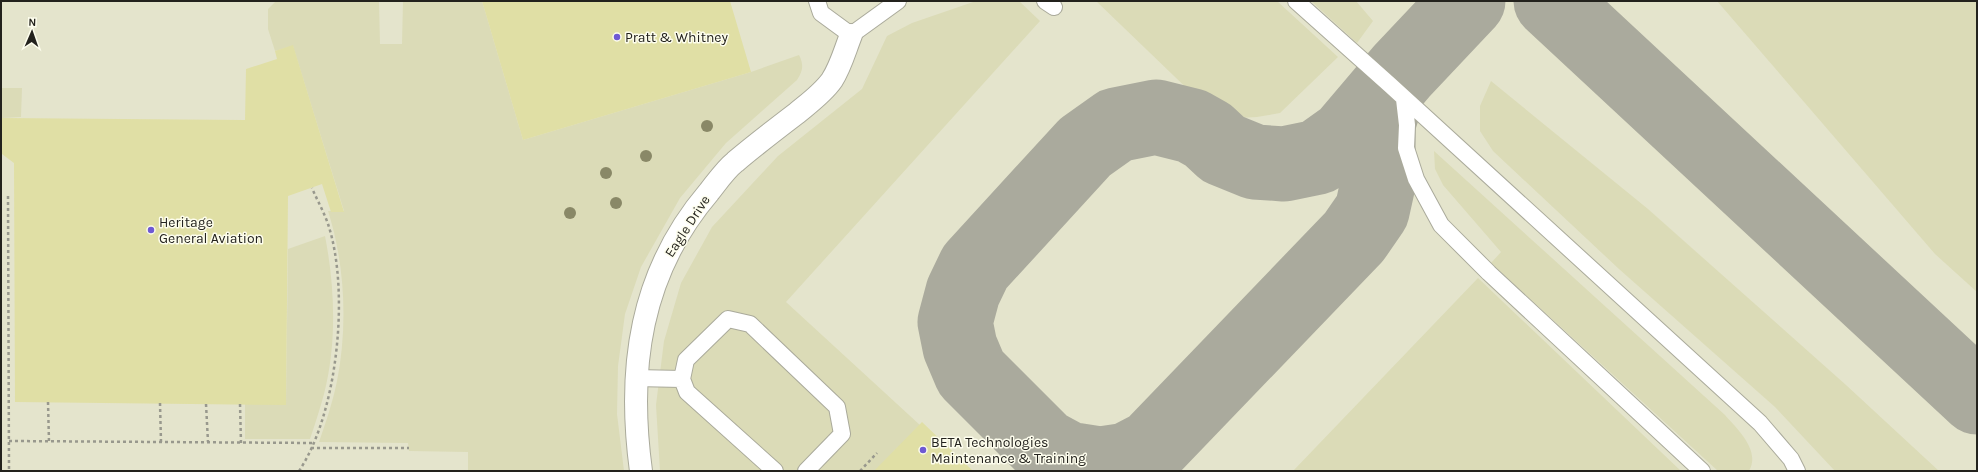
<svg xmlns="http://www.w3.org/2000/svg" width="1978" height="472" viewBox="0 0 1978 472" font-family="Karla,sans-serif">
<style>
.built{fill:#e4e4cc}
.green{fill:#dbdbb7}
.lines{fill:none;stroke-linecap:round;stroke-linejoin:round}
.taxiway{stroke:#aaaa9d;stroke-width:75}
.building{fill:#e0dfa5}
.lane-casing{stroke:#aaaa9b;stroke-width:18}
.street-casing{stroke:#aaaa9b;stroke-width:24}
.path{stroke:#98988d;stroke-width:2.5;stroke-dasharray:3 3;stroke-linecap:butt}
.lane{stroke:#fff;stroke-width:16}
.street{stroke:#fff;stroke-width:22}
.tree{fill:#898867}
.poi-dot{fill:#6e59d3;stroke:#fdfded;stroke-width:1.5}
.labels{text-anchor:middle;stroke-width:3;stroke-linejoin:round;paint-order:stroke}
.poi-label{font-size:14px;fill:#23221d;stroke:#fdfded;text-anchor:start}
.street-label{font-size:14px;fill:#23221d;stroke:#fdfded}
</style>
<rect width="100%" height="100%" fill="#f0f0e0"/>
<path class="built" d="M1,1H1977V471H1Z"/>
<path class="green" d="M276,1H379L380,44H402L403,1H482L523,140L751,72L799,55C804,65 803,71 797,80L726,143L680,198L641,267L625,314L618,366L617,414L624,471H468V452L409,451L408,443L319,442C326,422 333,401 337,381C348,326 345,264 328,211H344L293,46L275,51L268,29V9Z
M976,1H1019L1040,21L786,302L970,471H660L656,405L664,341L681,283L712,227L778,156L862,89L887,36L912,23Z
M1096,1H1277L1338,57L1280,113L1257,117L1239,118L1217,112L1199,100Z
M1311,1H1356L1373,21L1357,43Z
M1717,1H1977V292L1935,254Z
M1491,81L1648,209L1846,385L1939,471H1835L1775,407L1619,269L1493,151L1480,131V106Z
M1,88H22L21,117L2,118V130Z
M1434,151L1725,415C1737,429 1761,450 1749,471H1718L1491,263L1501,252L1443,185L1435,169Z
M325,236C335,287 337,344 324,394C320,409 315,424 310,439H245V404H286L288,249Z
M1478,278L1681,471H1293Z"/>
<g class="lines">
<path class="taxiway" d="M1551,1L1977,397
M1390,85L1378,124V184L1372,211L1354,237L1152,447L1127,460L1100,464L1068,459L1044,446L971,373L960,347L955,322L963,292L975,267L1085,147L1116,125L1156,117L1192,126L1208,135L1223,149L1255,162L1284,164L1318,157L1346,137L1402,71L1468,1"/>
</g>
<path class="building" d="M482,1H730L751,72L523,140Z
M293,45L344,212H331L322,184L288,196L286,405L15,402L14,163L2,154V118L245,120L246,69L277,59L275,51Z
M922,422L973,471H874Z"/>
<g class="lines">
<defs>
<path id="lane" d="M817,1L821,13L851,35L898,1
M1045,1L1054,7
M1296,1L1390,85L1760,423L1791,459L1797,471
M1404,99L1407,125L1406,148L1416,179L1441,225L1489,273L1702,471
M635,378L682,379
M775,471L687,392L682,379L686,360L728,319L750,324L837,407L842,434L806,471"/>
<path id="street" d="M641,471C627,368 640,273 709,192C717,182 725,170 735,162C755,145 776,129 797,113C809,103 823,93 832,80C841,66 845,50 851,35"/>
</defs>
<use href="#lane" class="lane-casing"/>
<use href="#street" class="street-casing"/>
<path class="path" d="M8,196L9,471
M48,402L49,442
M160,403L161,442
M206,404L208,442
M240,404L241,443
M9,441L314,443
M311,448H409
M299,471C338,413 350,290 328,224C324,212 317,200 312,188
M860,471L877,453"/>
<use href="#lane" class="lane"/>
<use href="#street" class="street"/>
</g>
<g class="tree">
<circle cx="707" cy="126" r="6"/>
<circle cx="646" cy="156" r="6"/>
<circle cx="606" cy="173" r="6"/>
<circle cx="616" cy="203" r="6"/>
<circle cx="570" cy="213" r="6"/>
</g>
<g class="poi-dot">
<circle cx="617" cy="37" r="4"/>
<circle cx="151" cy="230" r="4"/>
<circle cx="923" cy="450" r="4"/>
</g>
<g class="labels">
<g class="poi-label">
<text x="625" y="42">Pratt &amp; Whitney</text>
<text x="159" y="227">Heritage<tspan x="159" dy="16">General Aviation</tspan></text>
<text x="931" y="447">BETA Technologies<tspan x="931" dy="16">Maintenance &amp; Training</tspan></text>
</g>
<g class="street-label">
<text transform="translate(687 226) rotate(-57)" y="5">Eagle Drive</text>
</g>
</g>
<rect width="1978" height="472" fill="none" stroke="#23221d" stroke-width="4"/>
<g transform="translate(32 32) rotate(2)" stroke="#fdfded" stroke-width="3" paint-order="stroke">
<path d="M0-3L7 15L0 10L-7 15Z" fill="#23221d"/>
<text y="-6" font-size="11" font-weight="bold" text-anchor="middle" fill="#23221d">N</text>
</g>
</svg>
